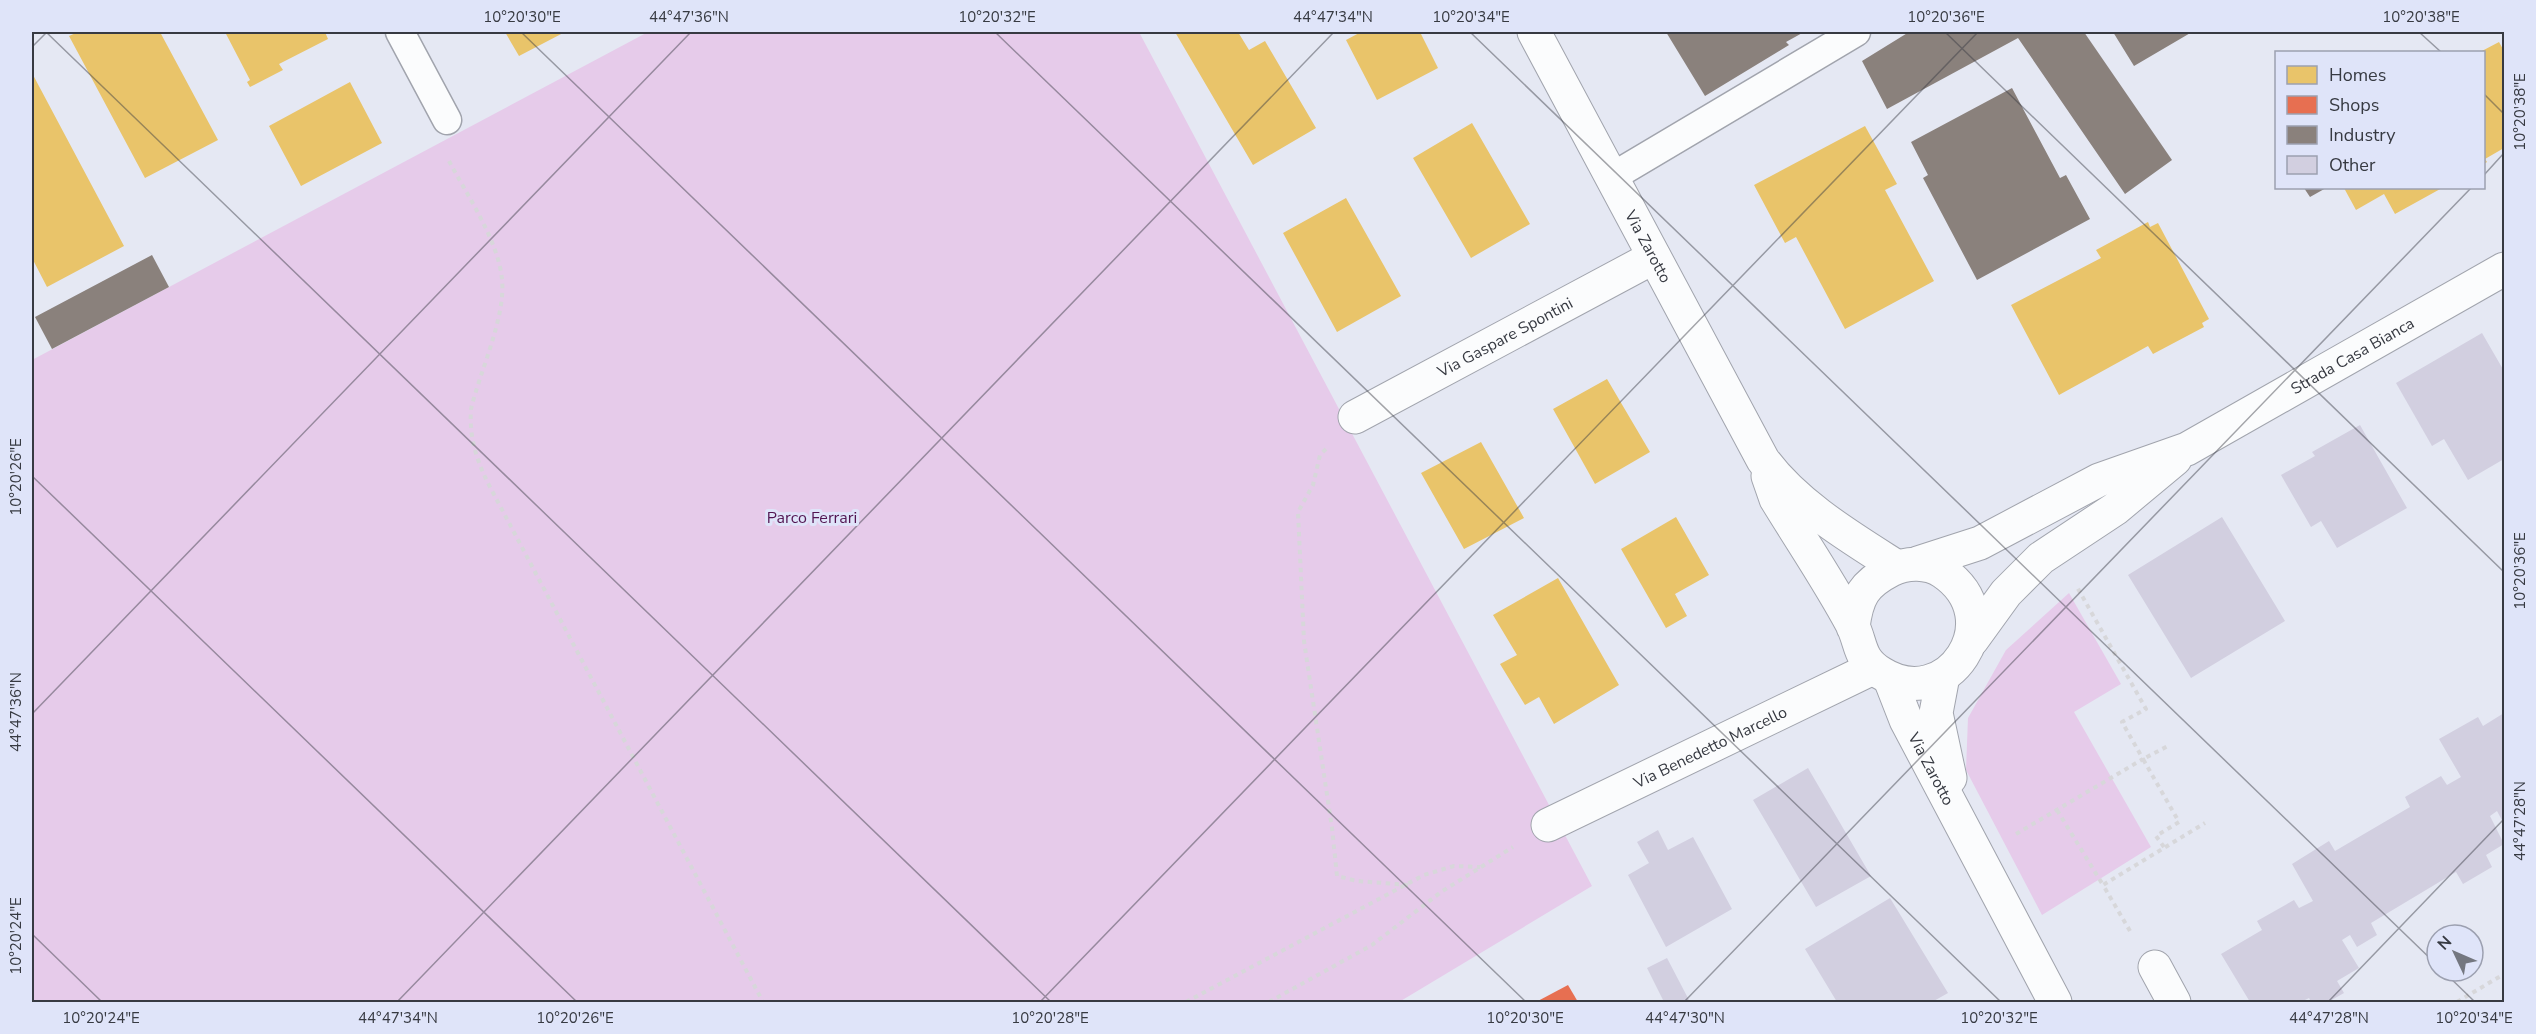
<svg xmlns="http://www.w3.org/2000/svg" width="2536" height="1034" viewBox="0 0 2536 1034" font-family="'Nunito Sans',sans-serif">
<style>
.green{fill:#e6cbea}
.homes{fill:#e9c46a}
.shops{fill:#e76f51}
.industry{fill:#8a817c}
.building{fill:#d2cfe0}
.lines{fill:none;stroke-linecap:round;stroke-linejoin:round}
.lane-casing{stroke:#a1a4ad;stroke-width:31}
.street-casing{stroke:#a1a4ad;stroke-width:35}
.secondary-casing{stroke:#a1a4ad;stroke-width:35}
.path{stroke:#d7d7da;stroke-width:4;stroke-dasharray:4.5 4.5;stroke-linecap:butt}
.lane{stroke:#fbfcfd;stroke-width:28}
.street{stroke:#fbfcfd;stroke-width:33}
.secondary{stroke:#fbfcfd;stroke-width:33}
.ticks{fill:none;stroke:#373a42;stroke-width:1.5;stroke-opacity:0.45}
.labels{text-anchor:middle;stroke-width:6;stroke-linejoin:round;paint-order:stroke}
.street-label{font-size:16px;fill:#373a42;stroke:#dfe4f9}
.park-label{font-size:16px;fill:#521552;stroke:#dfe4f9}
.neatline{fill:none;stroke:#373a42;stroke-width:2}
.ticks-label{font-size:15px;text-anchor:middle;fill:#373a42}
</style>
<rect width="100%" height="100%" fill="#e5e8f3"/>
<path class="green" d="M648,32H1139L1592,886L1399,1002H32V360Z
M2069,593L2121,684L2074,712L2151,847L2042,915L1966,770L1968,718L2006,650Z"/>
<path class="homes" d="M78,32H160L218,140L145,178L69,36Z
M225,32H325L328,39L279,64L283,70L250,87L247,82L250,80Z
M505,32H565L519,56Z
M1175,32H1238L1249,50L1265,41L1316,128L1253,165Z
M1361,32H1420L1438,68L1377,100L1346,40Z
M2499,42L2504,51V148L2485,159L2487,162L2484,164V52H2480Z
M32,73L124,246L47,287L32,258Z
M350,82L382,143L301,186L269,126Z
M1472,123L1530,224L1471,258L1413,158Z
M1865,126L1897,184L1885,190L1934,281L1845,329L1796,237L1785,243L1754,185Z
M2344,188H2442L2395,214L2384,194L2356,210Z
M1346,198L1401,296L1337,332L1283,233Z
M2148,222L2150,227L2158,223L2209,319L2202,323L2204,327L2153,354L2148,346L2059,395L2011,305L2101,258L2096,250Z
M1607,379L1650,452L1595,484L1553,409Z
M1481,442L1524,518L1464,549L1421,473Z
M1676,517L1709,575L1675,594L1687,616L1666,628L1621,549Z
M1558,578L1619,685L1554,724L1539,697L1525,705L1500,664L1517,655L1493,615Z"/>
<path class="shops" d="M1568,985L1578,1002H1536Z"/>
<path class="industry" d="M1666,32H1804L1786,42L1789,45L1705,96Z
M1909,32H2084L2172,160L2125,194L2018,38L1887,109L1862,61Z
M2113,32H2192L2134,66Z
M2012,88L2060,178L2066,175L2090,219L1977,280L1923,178L1928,175L1911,142Z
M2304,188H2326L2310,197Z
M152,255L169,287L52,349L35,317Z"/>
<path class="building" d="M2482,333L2504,371V459L2468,480L2444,439L2432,446L2396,383Z
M2360,425L2407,508L2337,548L2321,521L2311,527L2281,475L2315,456L2312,452Z
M2222,517L2285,621L2191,678L2128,575Z
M2504,713V824L2497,811L2490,816L2504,844L2486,855L2492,867L2463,884L2456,872L2371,923L2377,935L2357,947L2350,935L2342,940L2359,968L2337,981L2344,993L2328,1002H2311L2309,998L2301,1002H2250L2221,954L2262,930L2257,921L2294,900L2299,908L2313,901L2292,864L2329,841L2335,851L2410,807L2405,797L2441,776L2447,785L2461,777L2439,739L2478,717L2483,726Z
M1808,768L1871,876L1816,907L1753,800Z
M1658,830L1668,850L1693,837L1732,909L1666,947L1628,875L1649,863L1637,842Z
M1890,898L1948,993L1932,1002H1837L1805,949Z
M1667,958L1690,1002H1664L1647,968Z"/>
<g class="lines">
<defs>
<path id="lane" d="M400,32L447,120
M1612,177L1856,32"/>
<g id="street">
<path id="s1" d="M1355,417L1654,257"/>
<path id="s2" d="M1918,563L1980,543L2099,480L2187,449L2504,269"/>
<path d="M1972,640L2006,593L2041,558L2115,509L2175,459"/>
<path id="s3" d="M1548,825L1873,668"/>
<path d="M2155,967L2174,1002"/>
</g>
<g id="secondary">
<path id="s4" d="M1534,32L1763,460C1796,505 1850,537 1897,567"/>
<path d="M1768,476L1776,499C1801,540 1829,581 1852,624C1862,644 1858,659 1881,673C1947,715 2012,619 1943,572C1928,562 1907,562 1891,570C1864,584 1857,596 1853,627"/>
<path d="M1943,676L1936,713L1950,778"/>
<path id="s5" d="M1890,679L1906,720L2055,1002"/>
</g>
</defs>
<use href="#lane" class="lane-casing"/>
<use href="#street" class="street-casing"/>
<use href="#secondary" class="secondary-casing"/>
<path class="path" d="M449,161C467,195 498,240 502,279C506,317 480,371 471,409C469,438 477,462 490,487L763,1002
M1326,449L1320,455L1313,485L1298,512L1304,641L1332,828L1337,876L1357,881L1409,885
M2057,810L2103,885
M2016,834L2143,759L2122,722L2146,709L2077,587
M2164,847L2156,836L2179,822L2143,759L2168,746
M2130,931L2103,885L2205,823
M1186,1002L1424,875L1454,866L1480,867
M1269,1002L1372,945L1441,892L1513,847
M2457,1002L2504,974"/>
<use href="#lane" class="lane"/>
<use href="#street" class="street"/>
<use href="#secondary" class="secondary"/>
</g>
<path class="ticks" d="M46,32L1051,1002M521,32L1526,1002M995,32L2001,1002M1470,32L2437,965M1945,32L2504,572M2419,32L2441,52M32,47L47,32M2484,94L2504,114M2484,175L2504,153M32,476L577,1002M32,714L691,32M32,934L102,1002M2443,971L2475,1002M397,1002L1334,32M1040,1002L1978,32M1684,1002L2471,188M2328,1002L2504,819"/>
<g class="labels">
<g class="street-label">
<text dy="6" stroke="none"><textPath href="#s4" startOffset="243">Via Zarotto</textPath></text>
<text dy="6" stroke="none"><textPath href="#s1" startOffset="170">Via Gaspare Spontini</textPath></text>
<text dy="6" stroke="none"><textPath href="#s2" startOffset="483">Strada Casa Bianca</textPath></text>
<text dy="6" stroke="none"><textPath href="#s3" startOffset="180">Via Benedetto Marcello</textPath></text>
<text dy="6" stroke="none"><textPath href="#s5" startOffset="99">Via Zarotto</textPath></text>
</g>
<g class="park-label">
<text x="812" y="523">Parco Ferrari</text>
</g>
</g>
<rect width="2536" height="1034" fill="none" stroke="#dfe4f9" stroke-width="66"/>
<rect x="2275" y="51" width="210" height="138" fill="#dfe4f9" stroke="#9ca0b0" stroke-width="1.5"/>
<rect x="2287" y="66" width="30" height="18" fill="#e9c46a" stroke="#9ca0b0" stroke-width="1.5"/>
<text x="2329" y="81" font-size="18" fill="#373a42">Homes</text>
<rect x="2287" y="96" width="30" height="18" fill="#e76f51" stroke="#9ca0b0" stroke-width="1.5"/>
<text x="2329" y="111" font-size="18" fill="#373a42">Shops</text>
<rect x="2287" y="126" width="30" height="18" fill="#8a817c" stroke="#9ca0b0" stroke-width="1.5"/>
<text x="2329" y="141" font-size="18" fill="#373a42">Industry</text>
<rect x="2287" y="156" width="30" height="18" fill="#d2cfe0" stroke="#9ca0b0" stroke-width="1.5"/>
<text x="2329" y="171" font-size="18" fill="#373a42">Other</text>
<g transform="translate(2455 953) rotate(314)"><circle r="28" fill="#dfe4f9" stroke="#9ca0b0" stroke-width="1.5"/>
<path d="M0-4.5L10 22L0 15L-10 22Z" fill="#747780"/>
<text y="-9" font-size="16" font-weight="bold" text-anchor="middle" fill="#373a42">N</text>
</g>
<rect x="33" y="33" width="2470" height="968" class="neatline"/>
<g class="ticks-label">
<text x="522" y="22">10°20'30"E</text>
<text x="689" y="22">44°47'36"N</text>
<text x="997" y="22">10°20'32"E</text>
<text x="1333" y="22">44°47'34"N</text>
<text x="1471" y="22">10°20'34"E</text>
<text x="1946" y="22">10°20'36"E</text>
<text x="2421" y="22">10°20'38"E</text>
<text transform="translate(2520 112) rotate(-90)" y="5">10°20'38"E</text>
<text transform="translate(16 477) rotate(-90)" y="5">10°20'26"E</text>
<text transform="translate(2520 571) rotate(-90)" y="5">10°20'36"E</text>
<text transform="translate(16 712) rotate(-90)" y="5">44°47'36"N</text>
<text transform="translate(2520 821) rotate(-90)" y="5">44°47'28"N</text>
<text transform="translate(16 936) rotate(-90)" y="5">10°20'24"E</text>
<text x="101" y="1023">10°20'24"E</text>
<text x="398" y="1023">44°47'34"N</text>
<text x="575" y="1023">10°20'26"E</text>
<text x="1050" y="1023">10°20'28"E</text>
<text x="1525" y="1023">10°20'30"E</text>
<text x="1685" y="1023">44°47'30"N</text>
<text x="1999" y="1023">10°20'32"E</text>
<text x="2329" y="1023">44°47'28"N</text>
<text x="2474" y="1023">10°20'34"E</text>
</g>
</svg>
